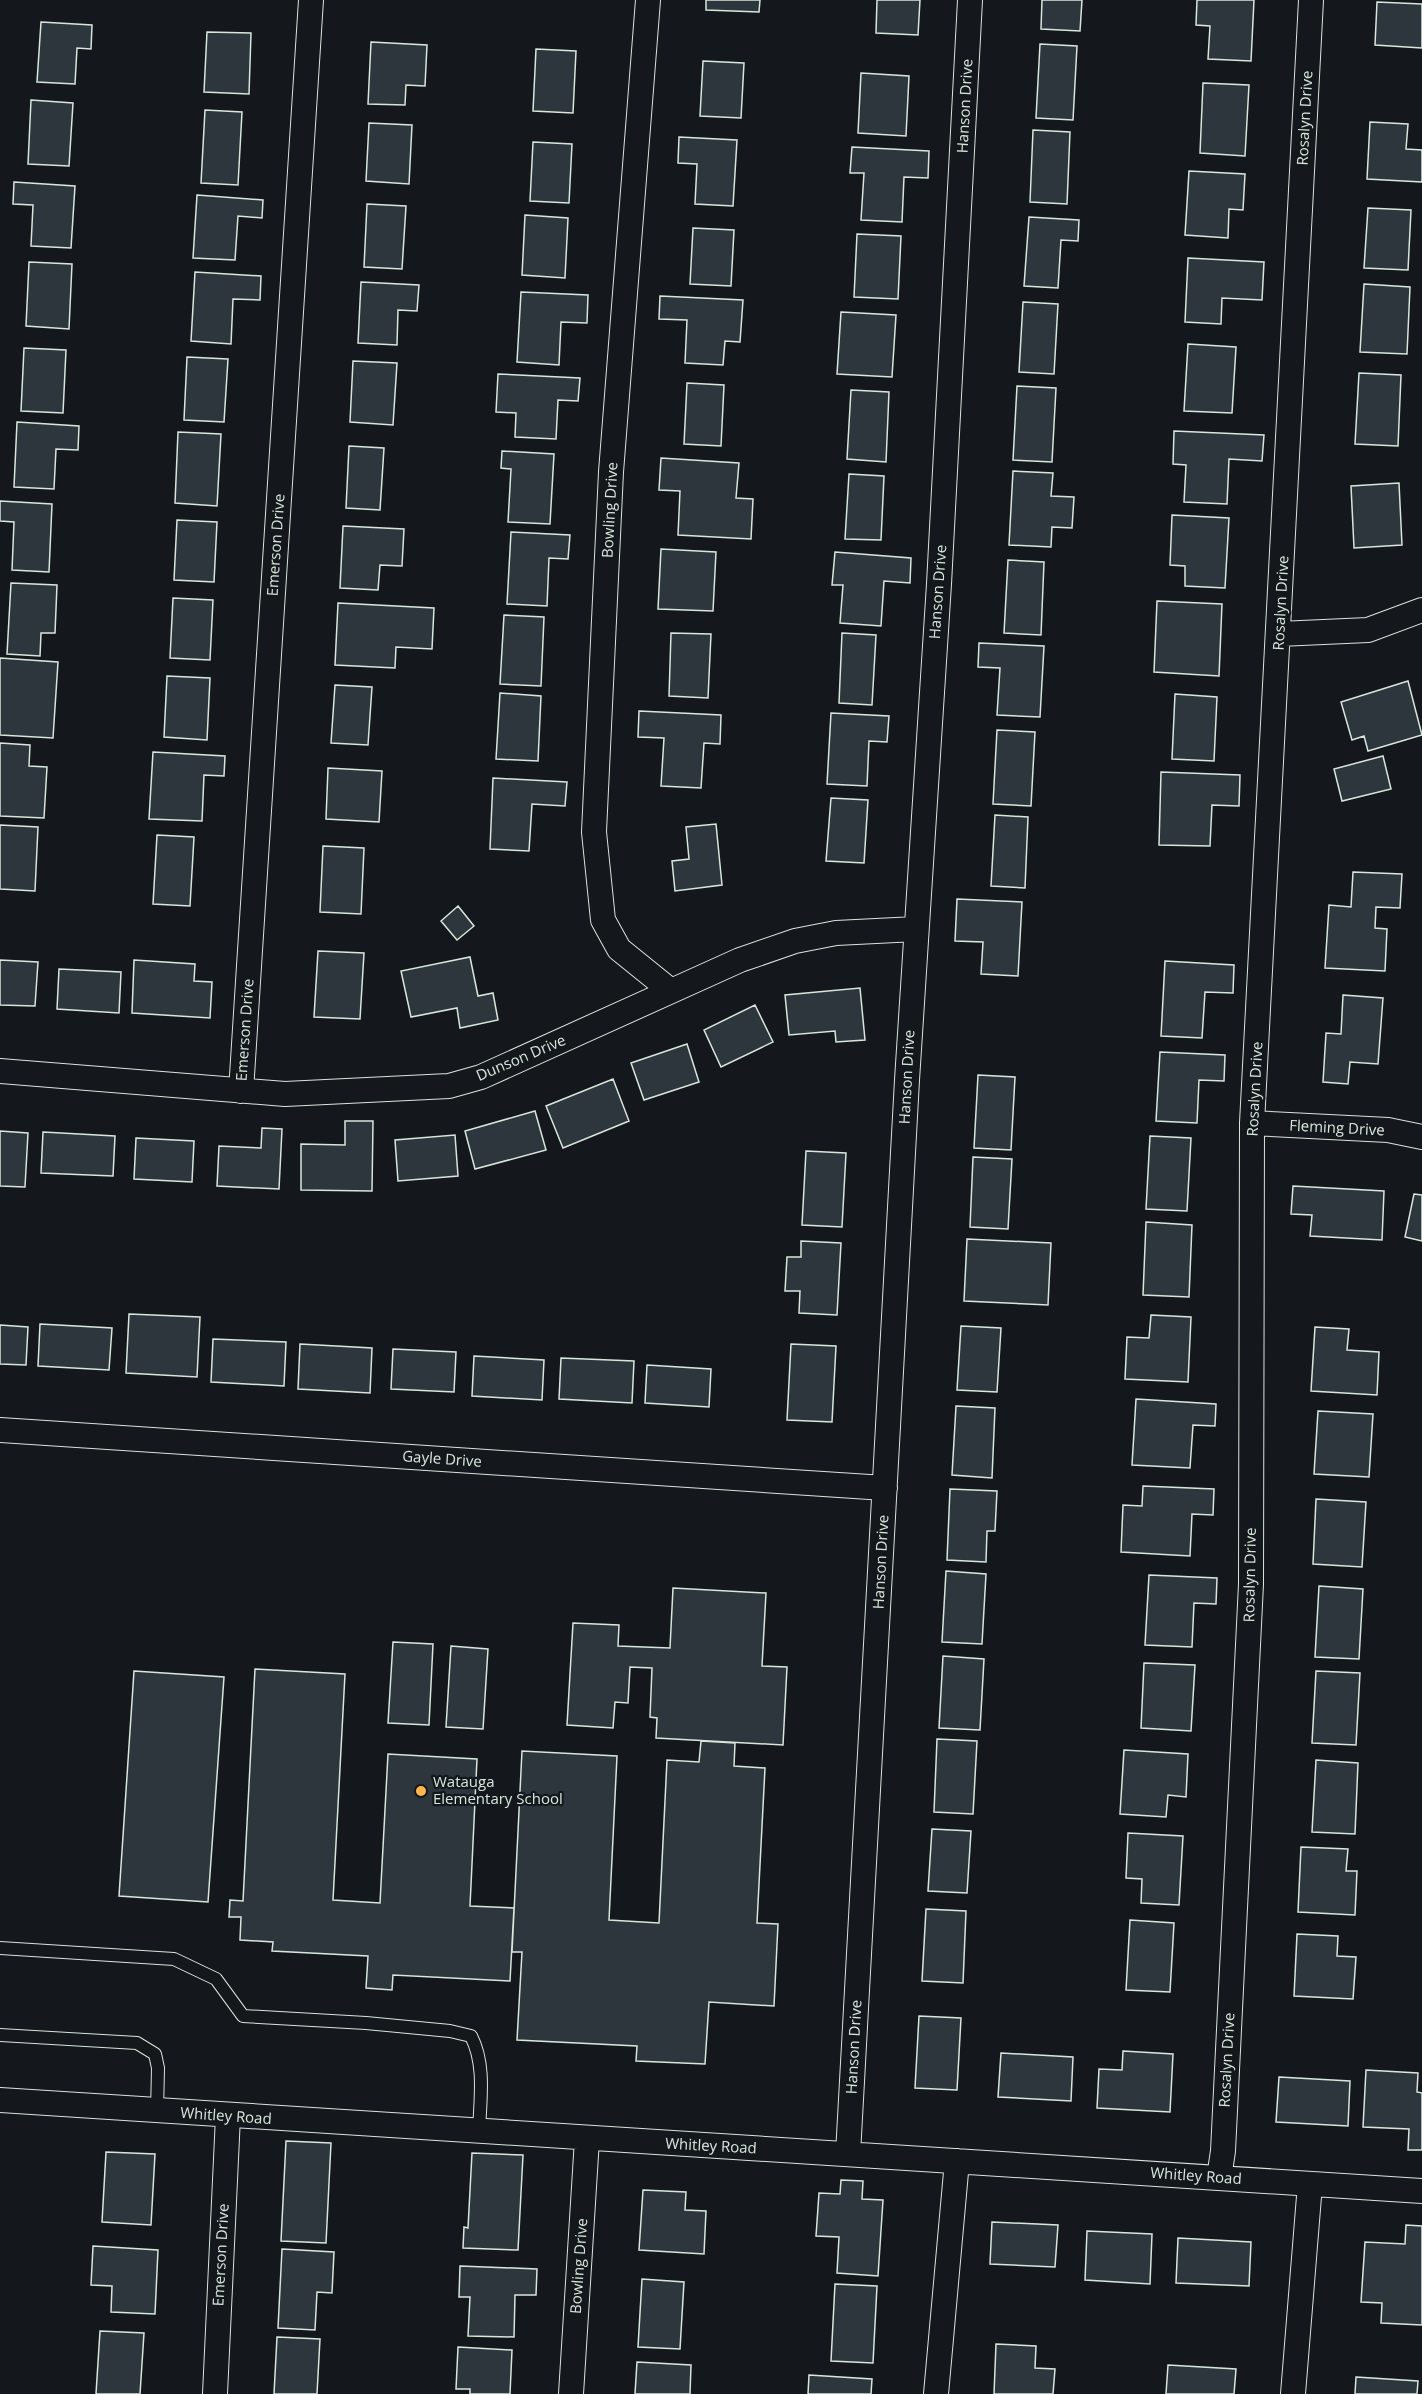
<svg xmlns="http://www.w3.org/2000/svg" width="1422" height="2394" viewBox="0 0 1422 2394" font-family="'Open Sans',sans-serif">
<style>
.building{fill:#2c363c;stroke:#d8e6dc;stroke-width:1.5}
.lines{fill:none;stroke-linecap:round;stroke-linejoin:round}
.service-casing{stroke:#d8e6dc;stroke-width:14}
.minor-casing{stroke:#d8e6dc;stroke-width:26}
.service{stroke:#14181c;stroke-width:12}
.minor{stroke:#14181c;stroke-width:24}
.poi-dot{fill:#ffb74d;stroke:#14181c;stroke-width:2}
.labels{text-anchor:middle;stroke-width:4.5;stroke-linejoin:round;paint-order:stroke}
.street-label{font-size:15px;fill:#d8e6dc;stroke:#14181c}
.poi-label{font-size:15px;fill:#d8e6dc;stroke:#14181c;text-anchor:start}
</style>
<rect width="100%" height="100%" fill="#14181c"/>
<path class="building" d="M706,0H760L759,12L706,10Z
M877,0H920L918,35L876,33Z
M1042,0H1082L1080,31L1041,29Z
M1197,0H1254L1251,61L1208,59L1210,26L1196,25Z
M1377,2L1422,4V48L1375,45Z
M41,22L92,25L91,49L77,48L75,84L37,82Z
M207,32L251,33L249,94L204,92Z
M371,42L427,45L425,86L406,85L405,105L368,104Z
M1040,44L1077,46L1073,120L1036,118Z
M536,49L576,51L573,113L533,111Z
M703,61L744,63L741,118L700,116Z
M861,73L909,76L906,136L858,133Z
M1203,83L1249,85L1245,156L1200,153Z
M31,100L73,103L69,166L28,164Z
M205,110L242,112L238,185L201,183Z
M1370,122L1408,124L1406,149L1422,150V182L1367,179Z
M369,123L412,125L409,184L366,181Z
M1033,130L1070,132L1067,204L1030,202Z
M679,137L737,140L733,206L695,204L697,164L678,163Z
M533,142L572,144L569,203L530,201Z
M852,147L929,151L928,178L904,177L902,222L861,220L864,173H850Z
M1189,171L1245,174L1243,210L1229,209L1228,238L1185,235Z
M14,182L75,186L71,248L31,246L33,205L13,204Z
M197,195L263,200L262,218L238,216L235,260L193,258Z
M367,204L406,206L402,269L364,267Z
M1368,208L1411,210L1408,270L1364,268Z
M525,215L568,218L565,278L522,275Z
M1029,217L1079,220L1078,241L1061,240L1058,288L1024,286Z
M693,228L734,230L731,286L690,284Z
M857,234L901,236L898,299L854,297Z
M1188,258L1264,262L1262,300L1222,298L1221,324L1185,322Z
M29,262L72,264L69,329L26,326Z
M195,272L261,276L260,300L233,299L231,344L191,341Z
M361,282L419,285L417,311L398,310L397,345L358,343Z
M1364,284L1410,287L1407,354L1360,352Z
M521,292L588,295L587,323L561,322L559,365L517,362Z
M660,296L743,300L740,342L725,341L723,365L685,363L687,320L659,319Z
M1023,302L1058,304L1054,374L1019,372Z
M841,312L896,315L892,377L837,374Z
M1188,344L1236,347L1232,413L1184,411Z
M24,348L66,350L63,413L21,411Z
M187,357L228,359L224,422L184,420Z
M353,361L397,363L393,425L350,422Z
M1359,373L1401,375L1398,446L1355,444Z
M498,374L580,378L578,401L558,400L556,439L515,437L516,413L496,412Z
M687,383L724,385L721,446L684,444Z
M1017,386L1056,388L1052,462L1013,460Z
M851,390L889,392L886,462L847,459Z
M17,422L79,426L78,450L56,449L54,489L14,487Z
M1174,431L1264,435L1262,461L1229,459L1227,504L1184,502L1186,465L1173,464Z
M178,432L221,434L217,506L175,503Z
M349,446L384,448L380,510L346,508Z
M502,451L554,454L550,524L508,522L511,469L501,468Z
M661,458L739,463L736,498L753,499L751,539L678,535L680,491L659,490Z
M1013,471L1053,473L1051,496L1074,497L1072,528L1052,527L1051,547L1009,545Z
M849,474L884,476L881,540L845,539Z
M1399,483L1402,545L1354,548L1351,486Z
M0,501L52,504L49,572L12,570L14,522L0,521Z
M1172,515L1229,518L1225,588L1185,586V566L1170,565Z
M177,520L217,522L214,582L174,580Z
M343,526L404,529L402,566L380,565L378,590L340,588Z
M511,532L570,535L568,559L549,558L547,606L507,604Z
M661,549L716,552L713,611L658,609Z
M835,552L911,558L910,583L884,581L881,626L840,623L843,585H832Z
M1008,560L1044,562L1041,635L1004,633Z
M11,583L57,585L55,633H41L40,656L7,654Z
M173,598L213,600L210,660L170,658Z
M1157,601L1222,604L1219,676L1154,672Z
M338,603L434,608L432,649L396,647L395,668L335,665Z
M504,615L544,617L541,686L500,684Z
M671,633L711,634L708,698L669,696Z
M842,633L876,635L872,705L839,703Z
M979,643L1044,646L1040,717L997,715L1000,668L978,667Z
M0,658L58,662L53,738L0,735Z
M167,676L210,678L207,740L164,737Z
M1408,681L1422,735L1368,751L1364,736L1352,740L1341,702Z
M335,685L372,687L368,745L331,743Z
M500,693L541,696L538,761L496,759Z
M1175,694L1217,697L1214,761L1172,759Z
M639,711L721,715L720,744L704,743L701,788L661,786L664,738L638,737Z
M831,713L889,716L887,742L869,741L867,786L827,784Z
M997,730L1035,732L1031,806L993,804Z
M0,743L30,745L29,766L47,767L44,818L0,816Z
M153,752L225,756L224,776L204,775L202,821L149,819Z
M1383,756L1391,789L1342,801L1334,769Z
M328,768L382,771L379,822L326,819Z
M1161,772L1240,775L1239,806L1212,805L1210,846L1159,845Z
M493,778L567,782L565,806L532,804L529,851L490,849Z
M831,798L868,800L864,863L826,861Z
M995,815L1028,817L1025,888L991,886Z
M716,824L722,885L675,891L672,861L689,859L686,827Z
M0,825L38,827L35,891L0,889Z
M157,835L194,837L190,906L153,904Z
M323,846L364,848L361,914L320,912Z
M1353,872L1402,874L1400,908L1376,907L1375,928L1387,929L1385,971L1325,968L1329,905L1351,907Z
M957,899L1022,902L1018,976L981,974L983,942L955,941Z
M458,906L474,926L457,940L441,921Z
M318,951L364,953L360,1019L314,1017Z
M470,957L478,996L493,993L498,1020L460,1028L457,1008L411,1017L401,971Z
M0,960L38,962L35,1006L0,1005Z
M134,960L195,964L194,981L212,982L210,1018L132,1013Z
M1165,961L1234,965L1233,993L1205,992L1202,1038L1161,1036Z
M59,969L121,972L119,1013L57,1009Z
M860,988L865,1040L836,1042L835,1031L789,1035L785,995Z
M1343,995L1383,998L1378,1064L1350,1062L1348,1084L1323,1082L1326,1033L1341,1034Z
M755,1005L773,1042L721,1067L704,1030Z
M687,1044L699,1082L644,1100L631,1063Z
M1160,1052L1225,1055L1224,1081L1199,1080L1197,1123L1156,1121Z
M978,1075L1015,1077L1011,1150L974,1148Z
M613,1079L629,1121L563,1148L546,1106Z
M535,1111L546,1150L475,1169L465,1131Z
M345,1121H373L372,1191L301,1190V1144L345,1145Z
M262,1128L282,1129L279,1189L217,1186L219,1146L261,1148Z
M0,1131L28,1133L25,1187L0,1186Z
M43,1132L115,1136L113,1176L41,1173Z
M455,1135L458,1176L398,1181L395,1140Z
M1150,1136L1191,1138L1187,1211L1146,1209Z
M136,1138L194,1141L192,1182L134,1179Z
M806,1151L846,1153L842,1227L802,1225Z
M973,1157L1012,1159L1008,1229L970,1227Z
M1293,1186L1384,1191L1382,1240L1310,1236L1312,1215L1291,1214Z
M1414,1194L1422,1195V1241L1405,1237Z
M1146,1222L1192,1225L1189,1297L1143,1295Z
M967,1239L1051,1243L1048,1305L964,1301Z
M801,1241L841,1243L837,1315L799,1313L800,1291H785L787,1257H801Z
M129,1314L200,1317L197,1377L126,1373Z
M1151,1315L1191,1317L1188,1382L1125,1379L1127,1337L1149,1338Z
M40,1324L112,1328L109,1370L38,1366Z
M0,1325L28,1327L26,1365L0,1364Z
M961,1326L1001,1328L997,1392L957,1390Z
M1315,1327L1349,1329L1347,1350L1379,1352L1377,1395L1311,1391Z
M213,1339L286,1342L284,1386L211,1382Z
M300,1344L372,1348L370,1393L298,1389Z
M791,1344L836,1346L832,1422L787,1420Z
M393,1349L456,1352L454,1392L391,1389Z
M474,1356L544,1360L542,1400L472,1396Z
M561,1358L634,1361L632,1403L559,1399Z
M647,1365L711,1369L709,1407L645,1403Z
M1136,1399L1216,1404L1215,1426L1193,1425L1190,1468L1132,1465Z
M956,1406L995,1408L992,1478L952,1475Z
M1318,1411L1373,1414L1369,1477L1314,1474Z
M1143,1486L1214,1489L1213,1515L1192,1514L1190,1556L1121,1552L1123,1505L1142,1506Z
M950,1489L997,1491L995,1531H987L986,1562L947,1560Z
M1316,1499L1366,1502L1362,1567L1313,1564Z
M946,1571L986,1574L982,1644L942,1642Z
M1149,1575L1217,1578L1216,1604L1194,1603L1192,1647L1145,1645Z
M1319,1586L1363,1589L1359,1659L1315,1657Z
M673,1588L766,1593L762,1666L787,1667L783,1745L656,1738L657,1718L650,1717L652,1668L630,1667L628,1703L615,1702L613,1728L567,1725L573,1623L619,1625L618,1646L670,1648Z
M393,1642L433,1644L429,1725L388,1723Z
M451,1646L488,1649L483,1729L446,1727Z
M943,1656L984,1659L980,1730L939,1728Z
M1144,1663L1195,1665L1191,1731L1141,1728Z
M255,1669L345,1674L333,1900L380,1903L388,1754L477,1759L470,1906L514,1908L510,1981L393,1975L392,1990L366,1988L368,1956L272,1951L273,1942L240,1940L241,1917H229L230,1900L243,1901Z
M134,1671L224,1677L208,1902L119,1896Z
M1316,1671L1360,1673L1356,1745L1312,1743Z
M937,1739L977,1741L973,1814L934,1812Z
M701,1741L735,1743L734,1766L765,1768L757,1923L778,1924L774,2006L709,2002L705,2064L636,2061L637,2046L517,2040L522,1952H512L522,1751L617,1756L609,1920L659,1923L667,1760L699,1762Z
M1124,1750L1188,1754L1186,1797L1168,1795L1166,1817L1120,1814Z
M1316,1760L1358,1763L1355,1834L1312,1832Z
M932,1829L971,1831L967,1893L928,1891Z
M1128,1833L1183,1836L1179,1905L1141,1903L1142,1879L1126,1878Z
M1301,1847L1348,1849L1346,1871H1357L1355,1915L1298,1912Z
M926,1909L966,1911L963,1983L922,1981Z
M1130,1920L1174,1923L1170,1992L1126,1990Z
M1297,1934L1338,1936L1337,1956L1356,1957L1353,1999L1294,1996Z
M919,2016L961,2018L957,2090L915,2088Z
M1123,2051L1173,2054L1170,2112L1097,2108L1099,2069L1122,2070Z
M1001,2053L1073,2057L1071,2101L998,2097Z
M1366,2070L1418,2073L1417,2092L1422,2093V2150H1408L1409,2129L1363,2127Z
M1279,2077L1350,2081L1348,2126L1276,2122Z
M286,2141L331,2143L326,2243L281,2241Z
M106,2152L155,2154L151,2225L102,2222Z
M472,2153L523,2155L518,2250L463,2248L464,2227L468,2228Z
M841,2180L863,2181L862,2199L883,2200L878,2276L837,2273L839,2237L816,2236L819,2193L840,2194Z
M643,2190L686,2192L685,2210L706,2211L704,2254L639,2250Z
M992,2222L1058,2225L1055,2267L990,2264Z
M1406,2225L1422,2226V2325L1381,2323L1382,2303L1361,2302L1365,2242L1405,2244Z
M1087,2231L1152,2234L1150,2284L1085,2280Z
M1178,2238L1251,2242L1249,2286L1176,2283Z
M93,2246L158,2250L155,2314L111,2312L112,2286L91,2285Z
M282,2249L334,2252L332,2293L317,2292L315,2330L278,2328Z
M460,2266L537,2269L536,2295H515L514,2337L468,2336L470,2297H459Z
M642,2279L684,2282L680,2349L638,2347Z
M835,2284L877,2286L873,2363L831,2361Z
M100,2331L144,2333L140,2394H96Z
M277,2337L320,2339L317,2394H274Z
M996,2344L1036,2346L1035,2368L1055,2369L1053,2394H994Z
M458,2347L512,2350L510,2394H470V2389H456Z
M637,2362L691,2365L690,2394H635Z
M1168,2365L1236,2369L1234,2394H1166Z
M809,2375L872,2379L871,2394H808Z
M1356,2377L1418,2381L1417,2394H1355Z"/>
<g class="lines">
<defs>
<path id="service" d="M0,1948L174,1959L216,1979L243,2016L366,2023L450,2031L471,2036C486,2065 480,2100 479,2132
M0,2035L137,2043L155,2054L158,2068L157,2112"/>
<path id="minor" d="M648,0L611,472L594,832L603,920L619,949L671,991
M1279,634L1368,630L1422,610
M0,1071L285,1094L449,1086L481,1077L740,960L795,941L836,933L916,929
M241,1091L311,0
M1252,1123L1388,1130L1422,1137
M0,1430L885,1488
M0,2100L1422,2191
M848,2154L907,1080L939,584L970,0
M1219,2178L1223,2151L1251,1584L1252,1123L1311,0
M215,2394L228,2116
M571,2394L587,2139
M936,2394L957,2161
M1293,2394L1310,2184"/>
</defs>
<use href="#service" class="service-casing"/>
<use href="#minor" class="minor-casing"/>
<use href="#service" class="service"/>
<use href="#minor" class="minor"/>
</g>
<circle class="poi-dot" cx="421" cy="1791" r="6"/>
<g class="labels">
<g class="street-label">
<text transform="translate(965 106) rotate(-87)" y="5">Hanson Drive</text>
<text transform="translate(1305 118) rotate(-87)" y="5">Rosalyn Drive</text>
<text transform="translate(610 510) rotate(-87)" y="5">Bowling Drive</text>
<text transform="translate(276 545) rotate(-86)" y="5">Emerson Drive</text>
<text transform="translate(938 592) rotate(-86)" y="5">Hanson Drive</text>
<text transform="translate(1281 603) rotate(-87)" y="5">Rosalyn Drive</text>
<text transform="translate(245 1030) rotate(-86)" y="5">Emerson Drive</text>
<text transform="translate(521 1058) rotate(-23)" y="5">Dunson Drive</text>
<text transform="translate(907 1077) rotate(-87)" y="5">Hanson Drive</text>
<text transform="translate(1255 1089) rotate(-87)" y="5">Rosalyn Drive</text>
<text transform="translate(1337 1128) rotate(3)" y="5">Fleming Drive</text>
<text transform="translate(442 1459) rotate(4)" y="5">Gayle Drive</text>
<text transform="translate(881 1562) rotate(-87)" y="5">Hanson Drive</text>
<text transform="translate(1250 1575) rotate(-89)" y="5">Rosalyn Drive</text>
<text transform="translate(854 2047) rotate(-87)" y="5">Hanson Drive</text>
<text transform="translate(1227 2060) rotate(-87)" y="5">Rosalyn Drive</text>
<text transform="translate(226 2116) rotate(4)" y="5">Whitley Road</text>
<text transform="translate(711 2146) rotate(3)" y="5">Whitley Road</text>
<text transform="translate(1196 2176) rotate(4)" y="5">Whitley Road</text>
<text transform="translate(221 2255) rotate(-87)" y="5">Emerson Drive</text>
<text transform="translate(579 2266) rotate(-86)" y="5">Bowling Drive</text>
</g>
<g class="poi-label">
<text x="433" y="1787">Watauga<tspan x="433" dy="17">Elementary School</tspan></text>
</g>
</g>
</svg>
